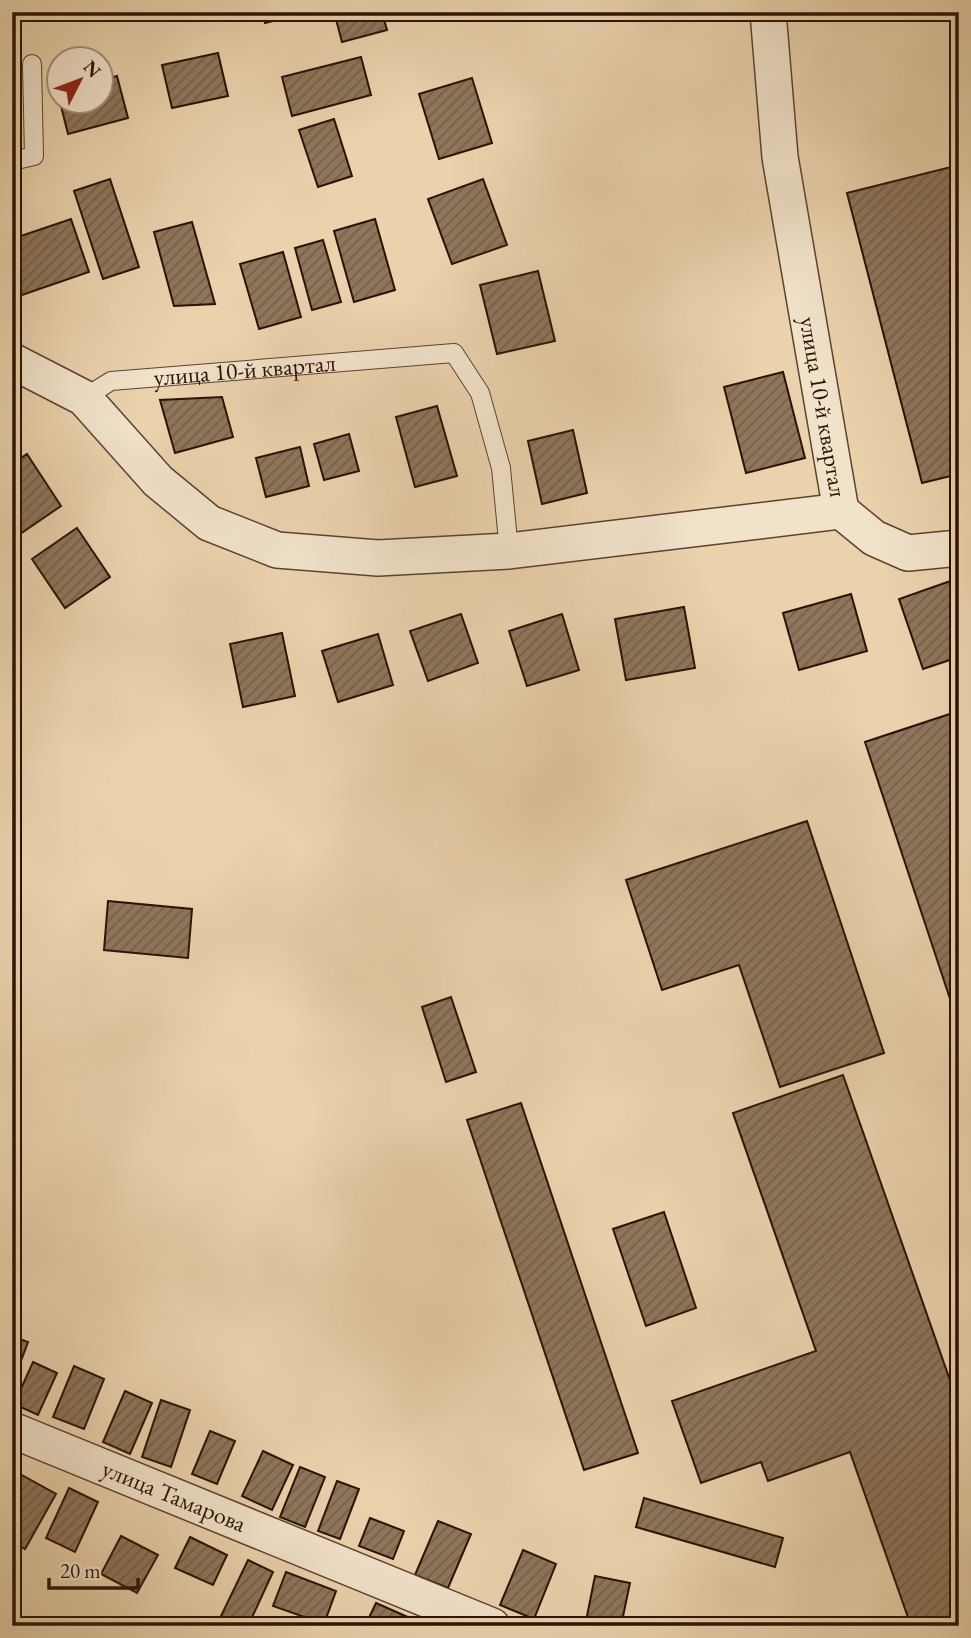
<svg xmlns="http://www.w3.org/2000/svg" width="971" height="1638" viewBox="0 0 971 1638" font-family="'EB Garamond',serif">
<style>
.building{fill:url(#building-hatch);stroke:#2b1304;stroke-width:2}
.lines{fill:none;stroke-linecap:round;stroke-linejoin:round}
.lane-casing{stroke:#5b432e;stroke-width:20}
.street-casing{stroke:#5b432e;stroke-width:38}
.lane{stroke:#f1e2ca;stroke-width:18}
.street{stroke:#f1e2ca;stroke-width:35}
.labels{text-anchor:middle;stroke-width:5;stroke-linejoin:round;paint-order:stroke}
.street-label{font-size:24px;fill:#2b1304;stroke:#f1e2ca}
</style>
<defs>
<pattern id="building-hatch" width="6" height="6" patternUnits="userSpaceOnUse" patternTransform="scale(1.75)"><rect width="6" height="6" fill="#8e765c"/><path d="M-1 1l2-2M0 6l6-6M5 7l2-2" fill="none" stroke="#74604a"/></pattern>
</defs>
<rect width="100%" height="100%" fill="#ead2ad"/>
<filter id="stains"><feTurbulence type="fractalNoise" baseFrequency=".00286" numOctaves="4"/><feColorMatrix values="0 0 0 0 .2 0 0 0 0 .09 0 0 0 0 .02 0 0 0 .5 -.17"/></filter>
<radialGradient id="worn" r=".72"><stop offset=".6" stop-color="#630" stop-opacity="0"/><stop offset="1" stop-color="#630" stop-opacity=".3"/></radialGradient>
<path class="building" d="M262,12H299L300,14L265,23Z
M334,12H382L387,30L342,42Z
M218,53L228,96L172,108L162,65Z
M361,57L371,95L292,116L282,77Z
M12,69L18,103L12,105Z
M117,76L128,118L68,134L60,102H102V80Z
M472,78L492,143L439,159L419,94Z
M334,119L352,176L318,187L299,130Z
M959,165V474L922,483L847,193Z
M110,179L139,267L103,279L74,191Z
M483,179L507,245L452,264L428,199Z
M71,219L89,272L13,298L12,239Z
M375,219L395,290L354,302L334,231Z
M192,222L215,304L174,306L154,232Z
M323,240L341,302L312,310L295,248Z
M283,252L301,317L259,329L240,264Z
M538,271L555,341L497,354L480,285Z
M783,372L805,458L746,473L724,387Z
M222,397L233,437L175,453L160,400Z
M437,406L457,476L415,487L396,417Z
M573,430L587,493L542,504L528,441Z
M349,434L359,471L324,480L314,444Z
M300,447L309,486L266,497L256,458Z
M27,454L61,506L17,536L12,529V464Z
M77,528L110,577L65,608L32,559Z
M959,578V657L923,669L899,599Z
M851,594L867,651L799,670L783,613Z
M684,607L695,668L626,680L615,619Z
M461,614L478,663L428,681L410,631Z
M562,614L579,670L527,686L509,631Z
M282,633L295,696L243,707L230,644Z
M378,634L393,685L338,702L322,651Z
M959,711V1026L865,742Z
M807,821L884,1053L780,1087L739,965L662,990L626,880Z
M108,901L192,909L188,958L104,950Z
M451,997L476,1072L446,1082L422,1007Z
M843,1075L959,1406V1626H911L850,1452L768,1481L761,1462L701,1483L672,1401L816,1351L733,1113Z
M521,1103L638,1453L584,1470L467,1120Z
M664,1212L696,1308L646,1326L613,1229Z
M12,1336L28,1342L12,1385Z
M33,1362L57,1373L38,1415L14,1404Z
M74,1366L104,1379L84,1429L53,1417Z
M125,1391L152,1403L130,1454L103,1442Z
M161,1400L190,1410L171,1467L142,1457Z
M210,1431L235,1441L217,1484L192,1474Z
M263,1451L293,1465L272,1510L242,1496Z
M300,1467L325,1477L305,1527L280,1517Z
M20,1474L56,1494L25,1549L12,1541V1488Z
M337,1481L359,1489L340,1539L318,1531Z
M69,1488L98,1502L75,1552L46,1538Z
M644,1498L783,1538L775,1567L636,1527Z
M370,1518L404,1531L393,1559L359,1546Z
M438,1521L471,1534L448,1588L415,1575Z
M121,1536L158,1555L137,1593L101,1574Z
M190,1537L227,1555L213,1585L175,1568Z
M523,1550L556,1564L534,1619L500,1605Z
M248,1560L273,1572L248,1626H242L221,1616Z
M286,1572L336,1591L324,1624L273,1606Z
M595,1576L630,1583L621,1626H585Z
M376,1603L428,1626H365Z"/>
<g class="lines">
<defs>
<g id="lane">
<path d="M12,161L34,156L32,64"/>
<path id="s1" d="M84,398L111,381L454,353L480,393L501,468L509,551"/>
</g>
<g id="street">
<path id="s2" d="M768,12L780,157L841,511"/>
<path d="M12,361L84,398L158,481L209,523L277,550L378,558L509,551L841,511"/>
<path d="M841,511L874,538L908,553L959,548"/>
<path id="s3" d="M12,1430L492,1626"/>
</g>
</defs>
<use href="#lane" class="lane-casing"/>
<use href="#street" class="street-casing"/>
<use href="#lane" class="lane"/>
<use href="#street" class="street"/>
</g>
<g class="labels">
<g class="street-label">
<text dy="8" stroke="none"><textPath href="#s1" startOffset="166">улица 10-й квартал</textPath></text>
<text dy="8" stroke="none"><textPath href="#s2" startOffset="399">улица 10-й квартал</textPath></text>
<text dy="8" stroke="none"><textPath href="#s3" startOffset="175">улица Тамарова</textPath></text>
</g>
</g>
<rect width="971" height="1638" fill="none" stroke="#ead2ad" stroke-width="42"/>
<rect x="14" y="14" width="943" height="1610" fill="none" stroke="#2b1304" stroke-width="3.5"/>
<rect x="21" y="21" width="929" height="1596" fill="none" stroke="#2b1304" stroke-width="2"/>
<g transform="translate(80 80) rotate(48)"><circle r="33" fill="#f1e2ca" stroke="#a28f7b" stroke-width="2"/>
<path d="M0-5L12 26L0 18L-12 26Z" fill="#8f2418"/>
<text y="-10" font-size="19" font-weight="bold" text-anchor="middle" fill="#2b1304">N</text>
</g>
<path d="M49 1578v10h89v-10" fill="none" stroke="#2b1304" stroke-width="3.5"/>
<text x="60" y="1578" font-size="21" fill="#2b1304" stroke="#f1e2ca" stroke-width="5" paint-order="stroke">20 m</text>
<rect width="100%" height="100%" filter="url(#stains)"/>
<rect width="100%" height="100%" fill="url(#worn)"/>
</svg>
